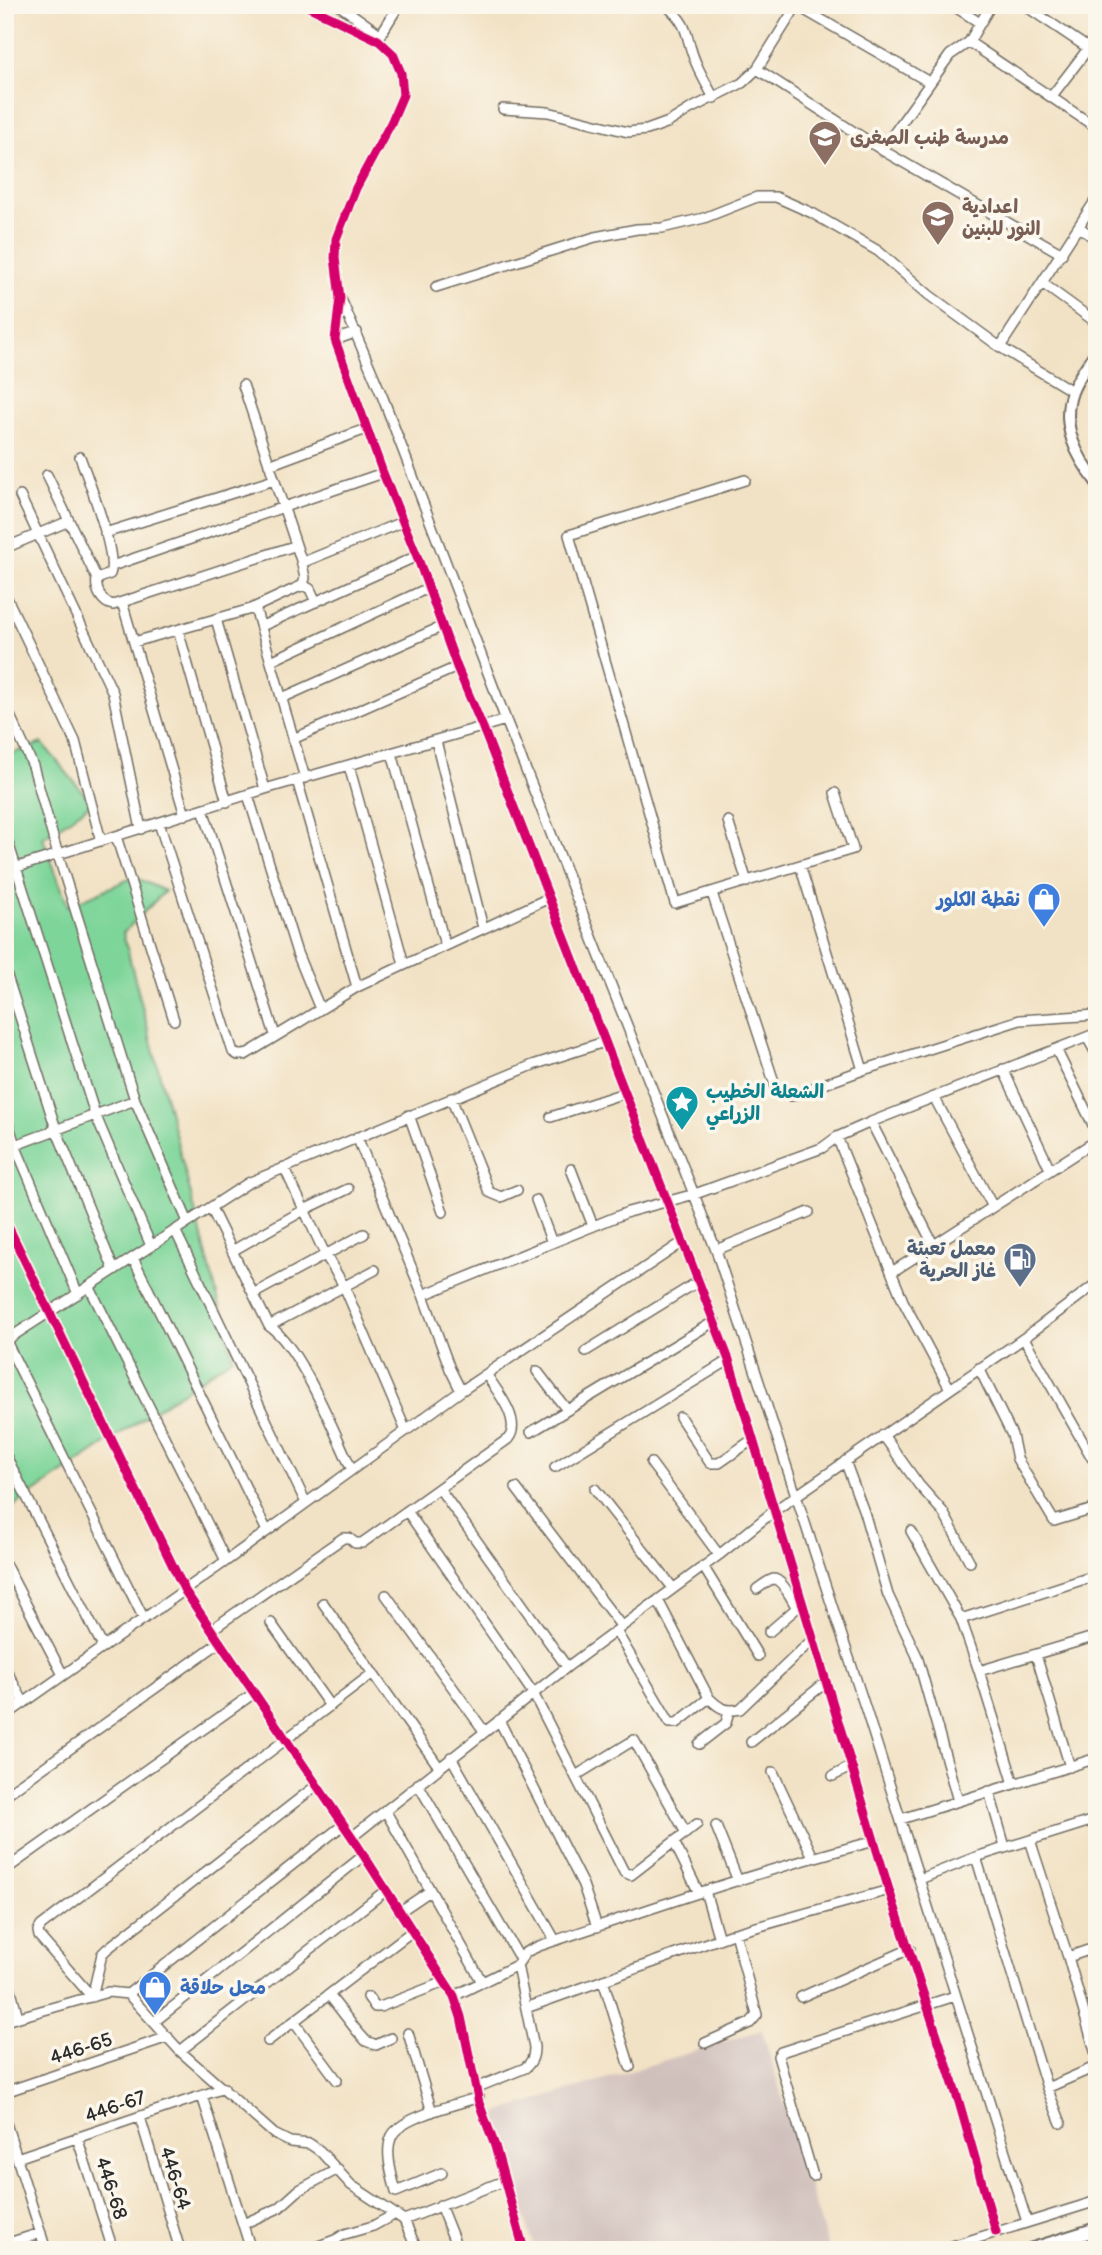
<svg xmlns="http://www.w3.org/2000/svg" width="1102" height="2255" viewBox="0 0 1102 2255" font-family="'Balsamiq Sans','Playpen Sans Arabic',sans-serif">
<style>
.industrial{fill:#d0c0bc}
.green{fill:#7ed59a;stroke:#548062;stroke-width:2}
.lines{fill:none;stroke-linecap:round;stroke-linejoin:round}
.minor-casing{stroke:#716b61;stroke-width:12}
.major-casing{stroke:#716b61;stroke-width:14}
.highway-casing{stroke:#716b61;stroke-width:16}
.minor{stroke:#fff;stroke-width:9}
.major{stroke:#fff;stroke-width:10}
.highway{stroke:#fff;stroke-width:12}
.cycleway-casing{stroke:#fbf7ec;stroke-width:13}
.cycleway{stroke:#d6006c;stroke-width:9}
.labels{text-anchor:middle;stroke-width:7;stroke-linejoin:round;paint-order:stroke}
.education-label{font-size:19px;font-weight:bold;fill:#785e54;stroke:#fbf7ec;text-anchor:start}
.shop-label{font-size:19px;font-weight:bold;fill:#366cbe;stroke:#fbf7ec;text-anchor:end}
.culture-label{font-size:19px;font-weight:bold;fill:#0d838f;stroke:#fbf7ec;text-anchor:start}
.service-label{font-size:19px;font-weight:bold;fill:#4e5e75;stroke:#fbf7ec;text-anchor:end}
.street-label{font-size:19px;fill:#2b2b2b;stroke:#fbf7ec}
</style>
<rect width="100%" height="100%" fill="#fbf7ec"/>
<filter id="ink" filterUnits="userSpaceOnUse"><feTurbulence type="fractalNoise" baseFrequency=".0143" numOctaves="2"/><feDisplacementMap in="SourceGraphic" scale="14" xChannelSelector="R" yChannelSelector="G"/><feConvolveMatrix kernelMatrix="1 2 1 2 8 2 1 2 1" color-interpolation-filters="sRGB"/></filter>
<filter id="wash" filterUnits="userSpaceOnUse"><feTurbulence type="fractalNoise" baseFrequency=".00686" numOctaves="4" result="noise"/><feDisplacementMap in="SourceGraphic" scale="28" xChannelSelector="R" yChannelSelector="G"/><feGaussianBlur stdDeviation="1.57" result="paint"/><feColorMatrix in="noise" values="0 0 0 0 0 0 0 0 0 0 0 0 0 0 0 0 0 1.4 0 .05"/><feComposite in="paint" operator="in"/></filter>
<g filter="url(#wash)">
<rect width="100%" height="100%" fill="#f2e2c5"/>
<path class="industrial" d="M762,2030L829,2250H535L493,2114Z"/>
<path class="green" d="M42,743L92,803L43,838L68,906L134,877L165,891L123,933L233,1357L5,1512V756Z"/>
</g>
<g filter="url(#ink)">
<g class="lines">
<defs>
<path id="minor" d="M305,5L378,40L393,54L401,73L403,95L391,123L356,188L336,239L335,258L340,298L335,340L383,473L417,556L457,667L483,728L729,1360L889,1890L959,2102L996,2232
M339,5L381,35
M666,5C692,28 684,36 696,63C701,75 708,87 714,98
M796,5L929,82
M952,5L980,23
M1024,5L1088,48
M378,39L399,5
M969,42L1097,128
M757,69L882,150L1062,254
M1051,97L1097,37
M503,109L548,112L628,132L647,130L669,122L690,109L742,83L757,69L797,5
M882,150L950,55L969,42L991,5
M1079,227L1097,240
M1042,283L1097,323
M436,287L595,237L637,229L662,228L704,218L757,197H776L812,213L878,251L929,295L1000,347L1072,391
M341,299L383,398L506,720L716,1250L866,1710L1027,2222
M335,340L357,332
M1000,347L1097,198
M243,385L301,560L306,561L402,522
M80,457C88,479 118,555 110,574L97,579C95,590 102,603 113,605L294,546
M269,465L366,429
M47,475L97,579
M745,480L569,535L675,903L853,849L835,793
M20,496L113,693L141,829
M105,533L274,480
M5,548L69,521
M112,566L383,473
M303,585L310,589L316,602
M5,594L75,741L101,841
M122,602L185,815
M251,609L303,585L305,578L301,560
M216,619L265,789
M262,626L417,556
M178,630L227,802
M134,642L251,609L256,611L305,778
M271,661L428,588
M282,698L443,626
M5,705L33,766L58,855L135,1100L188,1222
M293,739L457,667
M436,741L483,928
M392,753L445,945
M349,766L404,964
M297,780L357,987
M248,795L297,953L320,1009
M203,809L275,1035
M728,821L747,882
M159,823L233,1052L238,1055H245L357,987L549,898
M5,833L95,1114L151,1246
M116,836L174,1020
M800,865L863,1070
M5,871L265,789L506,720
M712,893L776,1088L791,1096L863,1070L1020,1020L1097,1015
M5,970L56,1129L114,1270
M1087,1037L1097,1055
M1056,1049L1097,1133
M1003,1069L1050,1169
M934,1097L993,1207
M451,1098L489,1192L501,1197L517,1190
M5,1114L15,1145L78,1294
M409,1115L443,1212
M551,1117L624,1093
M871,1122L934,1246
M357,1137L423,1295
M837,1137L903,1301L950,1389
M5,1149L135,1100
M284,1167L325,1254L344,1286L406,1431
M571,1169L593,1226
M536,1200L552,1243
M211,1208L269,1326C300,1346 335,1434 352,1470
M5,1220L185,1591L352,1837L454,1996L461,2017L479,2103L495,2146L524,2250
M175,1230L306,1503
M716,1250L809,1212
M232,1251L304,1210L348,1189
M133,1258L267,1531
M892,1272L1097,1140
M89,1286L226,1561
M253,1294L364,1234
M269,1326L375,1270
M1024,1338L1092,1458L1097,1462
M5,1341L248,1183L533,1065L604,1042
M6,1341L144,1619
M586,1351L699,1281
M979,1368L1012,1435L1017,1459L1054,1521L1097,1508
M537,1371L567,1410
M461,1391L450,1369L423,1295L628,1212L695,1194L822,1148L837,1137L871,1122L1097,1033
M680,1417L710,1463H719L752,1440
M531,1432L715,1321
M883,1435L919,1485L943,1512L970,1562
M5,1454L103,1647
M845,1461L864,1512L888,1595L917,1656L958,1801
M651,1463L719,1555
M555,1467L729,1360
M439,1488L567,1667
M516,1488L622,1627
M595,1489L673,1588
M407,1511L533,1693L624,1872L631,1875L697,1824
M911,1531L961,1619L979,1671L1014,1784
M5,1564L63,1675
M703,1566L758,1656
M757,1589C761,1586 769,1580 773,1579C783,1579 792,1601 797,1608
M386,1595L484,1731
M658,1600L709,1698C719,1708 725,1712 740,1709L812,1640
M323,1603L439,1767
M961,1619L1097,1575
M271,1623L330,1706
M211,1630L343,1538H349L355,1543H362L508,1439C523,1421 496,1390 486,1374
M616,1631L670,1723H677L709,1698
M769,1632L799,1606
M1036,1655L1070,1767
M5,1668L24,1703
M979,1671L1097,1636
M5,1716L226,1561L461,1391L683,1242
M499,1720L583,1885L597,1927
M751,1742L825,1683
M699,1744L726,1723L729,1711
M451,1757L555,1940
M773,1772L813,1857
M577,1775L634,1740L686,1833
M833,1776L852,1766
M418,1784L520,1959
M989,1791L1005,1847
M5,1795L220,1642
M385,1810L482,1982
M901,1819L1097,1758
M716,1826L738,1881
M352,1837L567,1667L719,1555L774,1511L1024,1338L1097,1283
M1030,1840L1068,1957L1097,2058
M674,1842L699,1893
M976,1857L1047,2088L1061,2123
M5,1870L254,1693
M920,1879L976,1857L1097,1819
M705,1891L719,1939
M399,1912L430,1891
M1068,1957L1097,1947
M5,1967L18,2017
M603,1980L630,2067
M128,1994L343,1825
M329,1995L357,2031L366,2041L376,2045L391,2038
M454,1996L517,1965
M92,1997L39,1936L38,1931L41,1926L373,1673
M92,1997L102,1954L107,1949L317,1785
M368,1997L375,2007H380L444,1982
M801,1997L910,1949
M526,2008L735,1933L889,1890
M5,2021L108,1992L128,1994L180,2051L274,2134L290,2142L310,2144L320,2151L351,2185L404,2220L417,2250
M154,2022L363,1856
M294,2022L337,2080
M408,2033L432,2112
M268,2041L411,1932
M705,2043L750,2023L757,2015L735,1933
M180,2051L385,1891
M478,2087L525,2068C532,2062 534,2057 534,2047L517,1965L526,1952L539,1946C650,1909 761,1870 875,1841
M1047,2088L1097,2066
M5,2092L168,2037
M202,2096L251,2250
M140,2117L180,2250
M5,2120L46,2250
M77,2137L113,2250
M17,2158L224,2088
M442,2173L396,2192C392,2176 385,2153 391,2138C398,2117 459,2104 479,2097
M813,2176L778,2056L781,2052L955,1996
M440,2205L458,2250
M404,2220L504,2181
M243,2224L279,2208L299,2190L338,2169
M5,2244L41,2233
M308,2250L335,2240L345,2234L373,2226L395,2214
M939,2250L1097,2201"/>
<path id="major" d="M1097,350C1089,363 1077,378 1072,392C1060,426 1077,457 1097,483"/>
<path id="highway" d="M1030,2250L1097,2229"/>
</defs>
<use href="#minor" class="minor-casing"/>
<use href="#major" class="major-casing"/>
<use href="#highway" class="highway-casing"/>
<use href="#minor" class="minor"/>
<use href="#major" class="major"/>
<use href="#highway" class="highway"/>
<defs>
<path id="cycleway" d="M305,5L378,40L393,54L401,73L403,95L391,123L356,188L336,239L335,258L340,298L335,340L383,473L417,556L457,667L483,728L729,1360L889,1890L959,2102L996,2232
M5,1220L185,1591L352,1837L454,1996L461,2017L479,2103L495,2146L524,2250"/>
</defs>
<use href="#cycleway" class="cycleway-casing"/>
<use href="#cycleway" class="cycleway"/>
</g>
</g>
<defs>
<symbol id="school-pin" viewBox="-11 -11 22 30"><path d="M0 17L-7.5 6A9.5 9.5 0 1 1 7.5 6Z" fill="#8d6e63" stroke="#fbf7ec"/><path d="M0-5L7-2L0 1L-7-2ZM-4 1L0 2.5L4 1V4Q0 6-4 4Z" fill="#fff"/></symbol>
<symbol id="shop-pin" viewBox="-11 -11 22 30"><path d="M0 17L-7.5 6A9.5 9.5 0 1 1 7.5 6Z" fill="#3f7fe0" stroke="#fbf7ec"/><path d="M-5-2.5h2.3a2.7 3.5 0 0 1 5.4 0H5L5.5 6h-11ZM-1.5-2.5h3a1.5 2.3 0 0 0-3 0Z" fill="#fff"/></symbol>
<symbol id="sight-pin" viewBox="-11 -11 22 30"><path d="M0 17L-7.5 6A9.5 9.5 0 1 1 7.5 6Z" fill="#0f9aa8" stroke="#fbf7ec"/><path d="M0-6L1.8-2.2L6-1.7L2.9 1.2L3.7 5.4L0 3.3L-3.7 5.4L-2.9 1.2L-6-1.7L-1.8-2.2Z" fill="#fff"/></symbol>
<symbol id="fuel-pin" viewBox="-11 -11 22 30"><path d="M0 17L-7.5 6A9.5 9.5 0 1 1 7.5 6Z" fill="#5c6f8a" stroke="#fbf7ec"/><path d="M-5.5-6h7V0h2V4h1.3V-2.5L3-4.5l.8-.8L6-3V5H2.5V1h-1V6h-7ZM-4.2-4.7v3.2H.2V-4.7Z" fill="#fff"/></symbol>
</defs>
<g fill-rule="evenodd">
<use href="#school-pin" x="806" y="118" width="38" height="52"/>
<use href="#school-pin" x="919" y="198" width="38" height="52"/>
<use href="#shop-pin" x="1025" y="880" width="38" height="52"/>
<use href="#sight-pin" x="663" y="1083" width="38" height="52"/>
<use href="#fuel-pin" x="1001" y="1240" width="38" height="52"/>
<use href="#shop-pin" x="136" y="1968" width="38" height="52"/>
</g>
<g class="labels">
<g class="education-label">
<text x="850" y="144">مدرسة طنب الصغرى</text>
<text x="962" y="213">اعدادية<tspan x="962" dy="22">النور للبنين</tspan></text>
</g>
<g class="shop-label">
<text x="1020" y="906">نقطة الكلور</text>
<text x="180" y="1994" text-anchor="start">محل حلاقة</text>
</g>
<g class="culture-label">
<text x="706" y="1098">الشعلة الخطيب<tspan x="706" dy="22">الزراعي</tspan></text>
</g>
<g class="service-label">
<text x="996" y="1255">معمل تعبئة<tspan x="996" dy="22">غاز الحرية</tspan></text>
</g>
<g class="street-label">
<text transform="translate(81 2048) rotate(-18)" y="7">446-65</text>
<text transform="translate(115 2106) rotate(-19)" y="7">446-67</text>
<text transform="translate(176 2178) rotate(73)" y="7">446-64</text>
<text transform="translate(112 2188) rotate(72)" y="7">446-68</text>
</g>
</g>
<rect width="1102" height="2255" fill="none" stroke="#fbf7ec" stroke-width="28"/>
</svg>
